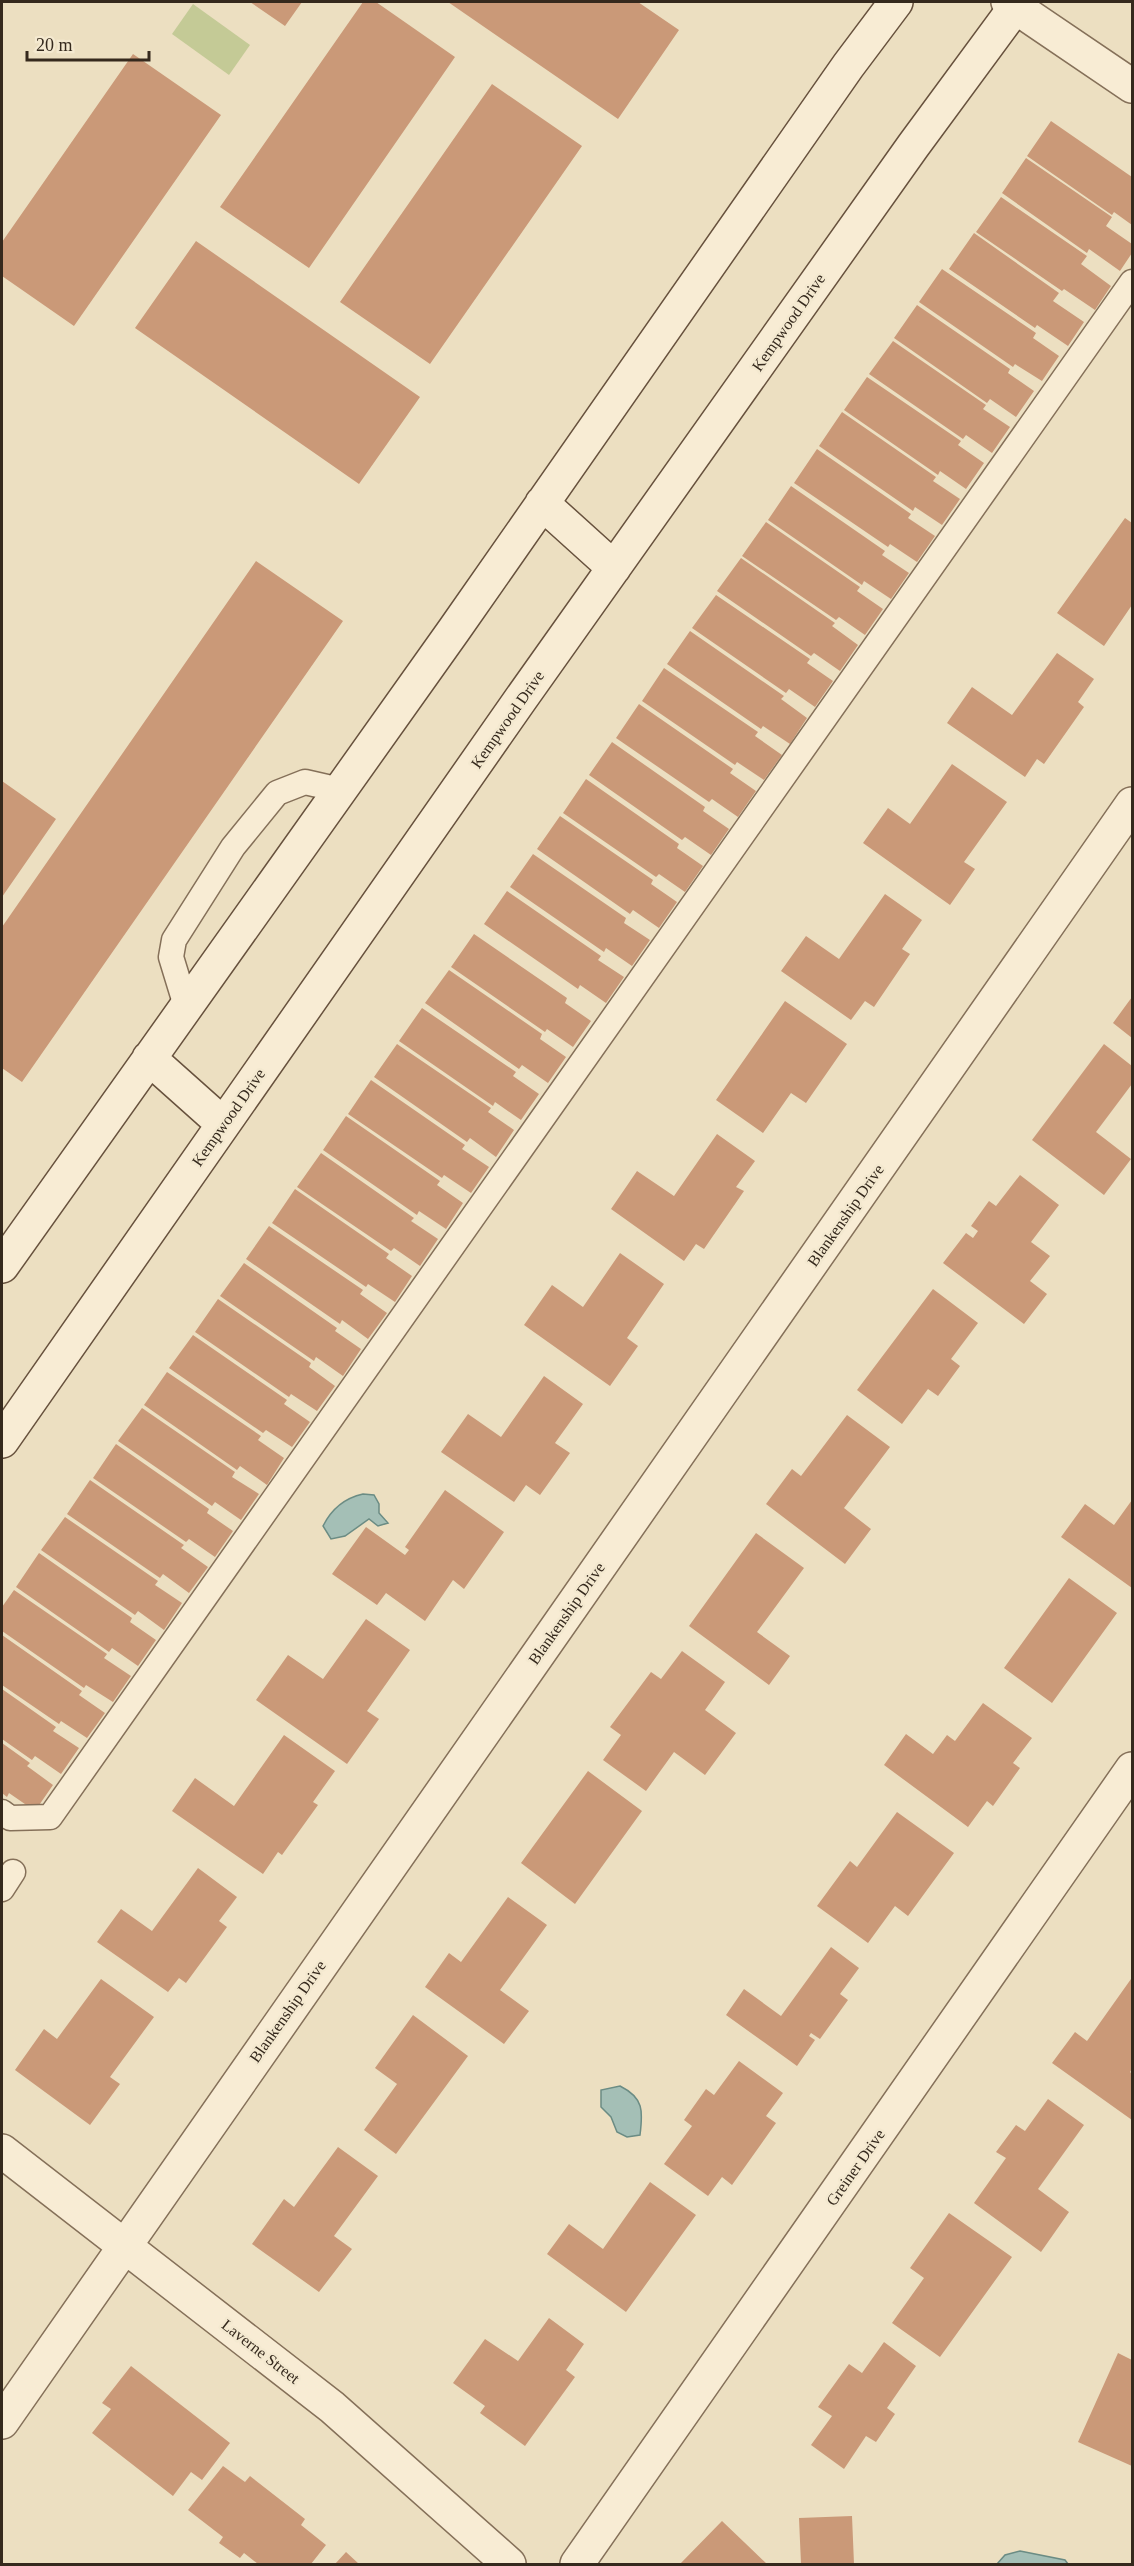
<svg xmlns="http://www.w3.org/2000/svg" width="1134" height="2566" viewBox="0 0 1134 2566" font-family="'Times New Roman',serif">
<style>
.green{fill:#c4ca96}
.water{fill:#a4bfb6;stroke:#6b8c84;stroke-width:1.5}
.building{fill:#ca9978}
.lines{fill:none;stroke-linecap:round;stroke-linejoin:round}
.lane-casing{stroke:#857059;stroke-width:27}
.street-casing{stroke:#857059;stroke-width:36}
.secondary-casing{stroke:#67513d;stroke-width:36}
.lane{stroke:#f8ecd4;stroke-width:24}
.street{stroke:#f8ecd4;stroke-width:33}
.secondary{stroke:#f8ecd4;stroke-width:33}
.labels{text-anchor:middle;stroke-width:5;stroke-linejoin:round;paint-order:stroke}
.street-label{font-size:16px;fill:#35291d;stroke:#f4e9d0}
</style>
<rect width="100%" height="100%" fill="#ecdfc1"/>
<path class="green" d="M193,4L250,45L229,75L172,34Z"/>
<path class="water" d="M363,1494L374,1495L379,1504V1513L388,1523L378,1526L369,1519L345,1536L331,1539L323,1526C331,1510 345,1498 363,1494Z
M620,2086C644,2098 643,2111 640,2135L627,2137L617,2132L611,2117L601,2107V2090Z
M1020,2551L1065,2560L1068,2564H997L1005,2555Z"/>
<path class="building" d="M250,2H302L285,26Z
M363,2H376L455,57L309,268L220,207Z
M448,2H638L679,30L618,119Z
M133,54L221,115L74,326L2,276V242Z
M492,84L582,146L430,364L340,302Z
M1051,121L1132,177L1131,189L1132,190V225L1114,212L1112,215L1027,156Z
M1026,158L1112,217L1106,226L1132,244V253L1120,271L1089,249L1087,253L1002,193Z
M1001,197L1087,256L1081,264L1111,286L1095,310L1064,289L1062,291L976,232Z
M974,233L1059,293L1053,301L1084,322L1068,346L1037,325L1035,328L949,269Z
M196,241L420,397L359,484L135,328Z
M942,269L1036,333L1033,338L1059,356L1042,381L1015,364L1013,367L919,302Z
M917,305L1010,369L1008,373L1034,391L1016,417L990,399L987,403L894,338Z
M893,341L986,405L983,409L1010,427L992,453L966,435L963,439L869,374Z
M867,377L961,441L958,445L984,463L966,489L940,471L938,475L844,410Z
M842,412L936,477L933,481L960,499L942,525L915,507L913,511L819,446Z
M817,449L911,514L908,518L935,536L917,562L890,544L888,547L794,483Z
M791,486L885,551L882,555L909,573L891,599L864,581L862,585L768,520Z
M1125,518L1132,523V605L1104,646L1057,613Z
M766,522L860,587L857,591L883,609L865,635L839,617L836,620L742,556Z
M741,558L835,623L832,626L858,645L840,671L814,653L811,656L717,591Z
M256,561L343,621L22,1082L2,1068V927Z
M716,595L810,659L807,663L833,681L815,707L789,689L786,693L692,628Z
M690,631L784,696L781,699L807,718L790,744L763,726L761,729L667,664Z
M1057,653L1094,679L1078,702L1084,707L1044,764L1037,759L1025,777L947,723L972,687L1012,715Z
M664,668L758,732L755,736L782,755L764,780L737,762L735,765L642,701Z
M639,704L733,769L730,773L756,791L738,817L712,799L709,802L616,738Z
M612,742L705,807L703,811L729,829L711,855L685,837L682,840L589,775Z
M952,764L1007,802L964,862L975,869L950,905L863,843L888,808L910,824Z
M586,779L679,844L677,848L703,866L685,892L659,874L656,877L563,813Z
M2,781L56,819L2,897Z
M560,816L653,880L651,884L677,902L659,928L633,910L630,914L537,849Z
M533,854L626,918L624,923L650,940L632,966L606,948L604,952L510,887Z
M507,891L601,956L598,960L624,977L606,1003L580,985L578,989L484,924Z
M885,894L922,920L902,949L910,954L874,1007L865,1001L851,1020L781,971L806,936L839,959Z
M474,934L567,998L565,1003L591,1021L573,1047L547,1029L545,1032L451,967Z
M449,970L542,1034L540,1039L566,1057L548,1083L522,1065L519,1069L425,1003Z
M1132,997V1038L1113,1023Z
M785,1001L847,1044L806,1103L791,1093L763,1133L716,1100Z
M422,1008L516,1072L513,1076L539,1094L521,1120L495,1102L493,1106L399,1041Z
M397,1044L491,1108L488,1112L514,1130L496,1157L470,1138L467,1142L374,1077Z
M1104,1044L1132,1066V1084L1096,1132L1131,1159L1104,1195L1032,1140Z
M371,1080L465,1145L462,1149L489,1167L471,1193L444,1175L442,1178L348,1114Z
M346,1116L440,1181L437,1185L463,1203L446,1229L419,1211L417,1215L323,1150Z
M717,1134L755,1161L736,1187L744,1191L704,1249L696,1244L684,1261L611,1209L637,1171L674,1196Z
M321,1153L414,1218L411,1221L438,1239L420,1266L394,1248L391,1251L297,1187Z
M1020,1175L1059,1205L1031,1242L1050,1256L1030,1281L1047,1294L1024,1324L943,1263L966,1233L973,1238L978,1231L971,1226L989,1201L996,1206Z
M295,1189L389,1254L386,1258L412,1276L395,1302L368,1284L366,1287L272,1223Z
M269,1226L363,1290L360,1294L387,1313L368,1339L342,1320L340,1324L246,1259Z
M620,1253L664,1284L627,1338L638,1346L610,1386L524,1325L552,1285L583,1307Z
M244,1263L337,1328L335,1331L361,1349L343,1376L316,1357L314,1361L220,1296Z
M933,1289L978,1323L951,1359L960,1366L938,1396L928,1389L902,1424L857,1390Z
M218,1299L311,1363L309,1367L335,1386L317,1411L291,1394L289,1397L195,1332Z
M193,1335L287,1400L284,1404L310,1422L292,1447L266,1430L263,1433L169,1368Z
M167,1372L261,1436L258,1440L284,1458L267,1485L240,1466L237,1470L144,1405Z
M544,1376L583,1404L555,1443L570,1453L540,1495L526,1485L514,1502L441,1452L468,1414L501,1437Z
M142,1408L235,1472L232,1477L259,1494L241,1520L215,1502L212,1506L118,1441Z
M847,1415L890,1447L844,1508L871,1529L845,1564L766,1504L792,1469L801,1476Z
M116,1444L209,1509L207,1513L233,1531L215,1557L189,1539L186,1542L93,1478Z
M90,1480L184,1545L181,1548L208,1567L189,1593L163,1574L160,1578L67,1514Z
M445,1490L504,1532L464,1589L453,1580L425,1621L386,1593L377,1605L332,1574L366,1527L405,1555L409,1550L405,1547Z
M1132,1500V1588L1061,1537L1085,1504L1114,1525Z
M65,1517L158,1581L155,1585L182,1603L164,1630L138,1611L135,1615L41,1550Z
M756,1533L804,1568L757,1632L790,1656L769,1685L689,1626Z
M39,1553L132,1618L130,1622L156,1640L138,1666L112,1648L109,1652L16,1587Z
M1069,1578L1117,1613L1052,1703L1004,1668Z
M14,1590L107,1654L104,1658L131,1676L113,1702L86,1685L84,1688L2,1631V1607Z
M366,1619L410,1650L367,1711L379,1719L347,1764L256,1700L288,1655L323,1679Z
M2,1635L82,1691L79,1695L105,1713L87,1738L61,1721L59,1724L2,1685Z
M682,1651L725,1682L705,1710L736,1733L705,1775L674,1752L646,1791L603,1760L621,1735L610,1727L651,1672L661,1679Z
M2,1689L56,1727L53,1731L79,1748L61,1774L35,1756L32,1760L2,1739Z
M983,1703L1032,1738L1013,1763L1020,1768L993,1806L987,1801L968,1827L884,1765L906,1734L933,1754L947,1735L955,1741Z
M284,1735L335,1771L313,1802L318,1805L282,1855L278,1852L263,1874L172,1811L195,1778L234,1806Z
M2,1743L30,1763L27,1766L53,1785L35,1811L9,1793L7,1797L2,1793Z
M588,1771L642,1811L575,1904L521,1863Z
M897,1812L954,1853L908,1916L895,1906L868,1943L817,1906L850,1861L857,1867Z
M198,1868L237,1897L219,1921L227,1927L186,1983L179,1978L168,1992L97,1942L121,1909L152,1931Z
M508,1897L547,1925L500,1990L529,2011L504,2044L425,1987L449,1953L461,1962Z
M831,1947L859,1968L840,1994L848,2000L820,2039L811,2033L809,2036L815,2040L797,2066L726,2015L744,1989L781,2016Z
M101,1979L154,2017L110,2077L120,2084L90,2125L15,2070L44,2029L57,2039Z
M1131,1979L1132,2069L1130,2072L1132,2074V2120L1052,2063L1075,2032L1087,2041Z
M413,2015L468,2056L396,2154L364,2130L397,2084L375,2068Z
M739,2061L783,2093L766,2116L776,2123L732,2185L722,2177L708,2196L664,2164L692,2126L684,2120L706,2089L714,2095Z
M1048,2099L1084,2125L1038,2189L1069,2212L1041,2252L974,2203L1006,2158L996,2152L1016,2125L1025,2131Z
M338,2147L378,2176L334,2236L352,2249L319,2292L252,2244L284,2199L294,2207Z
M650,2182L696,2215L626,2312L547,2254L569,2224L603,2249Z
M949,2213L1012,2257L940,2357L892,2323L924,2278L910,2268Z
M549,2318L584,2344L566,2370L575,2377L525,2446L480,2413L485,2406L453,2383L485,2339L518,2361Z
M884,2342L916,2366L887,2408L895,2414L876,2442L866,2436L844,2469L811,2445L832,2416L818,2407L849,2364L862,2373Z
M1118,2353L1132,2360V2466L1078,2442Z
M131,2366L230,2443L202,2480L191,2472L173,2496L92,2433L111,2409L102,2403Z
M223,2466L245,2482L250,2476L305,2519L301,2525L326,2545L311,2564H258L244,2553L240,2558L219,2543L223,2537L188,2510Z
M852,2516L854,2564H801L799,2518Z
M722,2521L767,2564H680Z
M346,2552L359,2564H335Z"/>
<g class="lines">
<defs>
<path id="lane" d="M186,1006L171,957L174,940L233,847L277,793L305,782L340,790
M2,1812L10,1818L50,1817L1132,282
M2,1889L13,1872"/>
<path id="street" d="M1008,2L1132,86
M2,2151L332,2407L509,2564
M2,2422L1132,804
M577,2564L1132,1769"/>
<path id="secondary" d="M542,503L614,568
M149,1058L223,1124
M2,1266L454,630L848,66L896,2
M2,1441L520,700L913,146L1019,2"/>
</defs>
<use href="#lane" class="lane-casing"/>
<use href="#street" class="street-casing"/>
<use href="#secondary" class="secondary-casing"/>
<use href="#lane" class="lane"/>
<use href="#street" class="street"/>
<use href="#secondary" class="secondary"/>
</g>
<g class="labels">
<g class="street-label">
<text transform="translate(788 322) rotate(-55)" y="6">Kempwood Drive</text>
<text transform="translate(507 719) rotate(-55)" y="6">Kempwood Drive</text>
<text transform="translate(228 1117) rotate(-55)" y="6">Kempwood Drive</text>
<text transform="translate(845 1215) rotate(-55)" y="6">Blankenship Drive</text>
<text transform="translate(566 1613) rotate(-55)" y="6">Blankenship Drive</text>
<text transform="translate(287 2011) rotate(-55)" y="6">Blankenship Drive</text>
<text transform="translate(855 2167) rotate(-55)" y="6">Greiner Drive</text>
<text transform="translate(261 2351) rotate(38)" y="6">Laverne Street</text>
</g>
</g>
<rect width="1134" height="2566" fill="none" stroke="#35291d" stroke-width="6"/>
<path d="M27 51v9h122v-9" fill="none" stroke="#35291d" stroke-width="3"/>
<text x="36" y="51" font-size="18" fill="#35291d" stroke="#f4e9d0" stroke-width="4.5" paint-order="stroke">20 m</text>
</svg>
